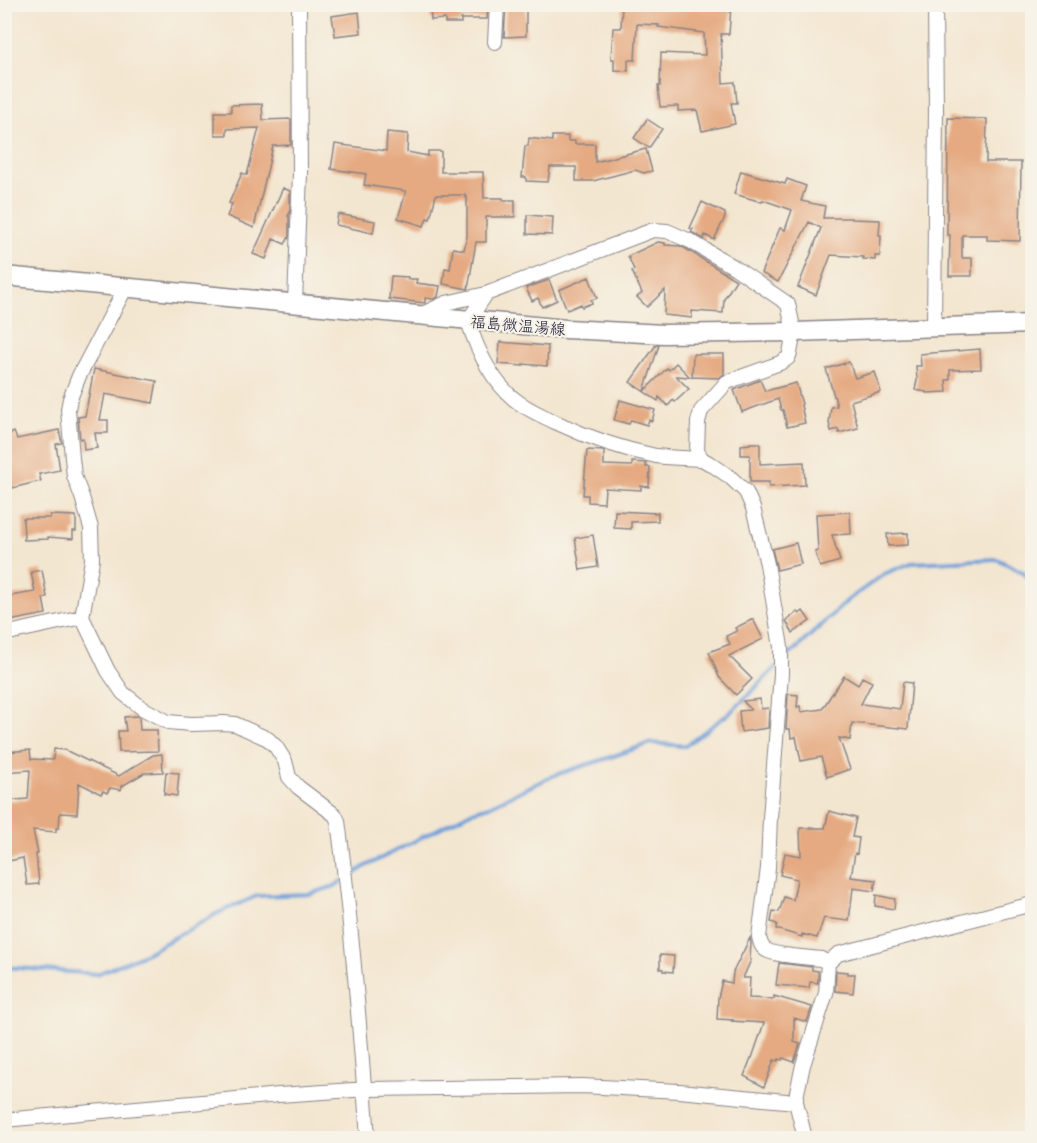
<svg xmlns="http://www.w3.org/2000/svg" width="1037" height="1143" viewBox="0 0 1037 1143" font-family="Mali,'Klee One',sans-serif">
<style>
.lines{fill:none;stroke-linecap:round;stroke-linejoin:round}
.stream{stroke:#6e9fd9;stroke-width:4}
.building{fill:#e5aa82}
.street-casing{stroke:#8a8486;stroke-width:16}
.secondary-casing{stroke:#8a8486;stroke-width:21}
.street{stroke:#fff;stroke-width:14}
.secondary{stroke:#fff;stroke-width:18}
.labels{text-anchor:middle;stroke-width:4.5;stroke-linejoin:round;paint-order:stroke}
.street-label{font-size:16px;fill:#22223b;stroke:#f7f3e8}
</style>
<rect width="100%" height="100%" fill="#f7f3e8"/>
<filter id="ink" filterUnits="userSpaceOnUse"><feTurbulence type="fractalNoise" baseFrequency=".0167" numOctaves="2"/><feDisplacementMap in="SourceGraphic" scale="12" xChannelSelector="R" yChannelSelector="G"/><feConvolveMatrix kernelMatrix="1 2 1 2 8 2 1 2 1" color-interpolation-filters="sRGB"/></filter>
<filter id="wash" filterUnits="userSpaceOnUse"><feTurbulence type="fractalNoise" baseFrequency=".008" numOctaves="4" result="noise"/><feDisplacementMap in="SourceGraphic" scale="24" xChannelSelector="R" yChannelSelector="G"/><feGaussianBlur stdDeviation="1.35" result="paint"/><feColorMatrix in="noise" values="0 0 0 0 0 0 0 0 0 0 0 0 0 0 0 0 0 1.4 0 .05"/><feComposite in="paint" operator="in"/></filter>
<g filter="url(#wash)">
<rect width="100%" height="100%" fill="#f3e6d0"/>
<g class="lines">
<path class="stream" d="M784,660L848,600L884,574L911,563L997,559L1023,572L1032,583
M349,877L366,866L473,811L489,806L555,775L608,758L651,743L685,746L732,711L776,667
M4,967L97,974L147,953L218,913L257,896L310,894L335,886L342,881"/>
</g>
<g id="blocks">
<path class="building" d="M461,4H488L487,19H461V23H445V19L431,20L430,8L461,6Z
M506,4H526V36L504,37Z
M622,4H648L680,9L681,4L700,7V4L731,6L729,34H721L723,83L735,82L737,103H731L735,124L702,131L697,110L678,111V106L660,107L658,86H660L661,53L705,55L704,33L658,27L659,25L637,24L635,60H628V71L614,70V59H611L613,28H621Z
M359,12L361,33L335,36L332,16Z
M262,104L263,120L291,119V145L273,146L254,228L227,216L232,204L229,203L242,173L247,175L259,128L227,129V135H215V112H231V105Z
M948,118L987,119L986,162H1021L1020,241L987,240V235H962V258H972V276H949L950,235H947Z
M647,119L662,129L649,148L634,138Z
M387,132L408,134L407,152L428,156V151H441V172H483L484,198H503V200H515V217H486V242H476L468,289L443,284L445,268L450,269L453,248L464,250L467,236V197H465V195H436L430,219L427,218L424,226L398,218L406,191L364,185L366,174L331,169L335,144L386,151Z
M552,136H568V141H575V144H595V162L646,149L652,171L644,173L635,170L593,181H576V167H550L548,182L526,181V177H522L525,146H528L529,138L552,141Z
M741,171L785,184L787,179L806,186L801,201L825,206L823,218H852V219L880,220L879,235H881L880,256H875V260L863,259V257L831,255L816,295L798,287L821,228L809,222L778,282L761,273L780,228L785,230L792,210L763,200L762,202L734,194Z
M283,188L290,191V212L288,216H289V237L285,244L273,239L266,259L253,254Z
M702,202L725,213V217L714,240L705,235L704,239L691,232L693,229L690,228Z
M338,214L375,221L373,233L336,225Z
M527,215L553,217L552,235L527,234Z
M658,242L665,243V245L680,246L686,249L736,280L724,299L723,313L692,311V318L664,315L665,290L647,307L637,297L642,293L632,271L634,270L628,256Z
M391,276L408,277V279H417L416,283L440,286L438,297L433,299L425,298V303L389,299Z
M589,277L597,298L591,300L592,303L582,307L581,304L567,310L559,290Z
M549,280L557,300L542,307L538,298L532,301L526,288Z
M500,342L548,346L547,366L523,364V366L498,364Z
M656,345H659L644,391L667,368L669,370L676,363L690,377L676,376L689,389L675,402L673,400L668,406L659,397L658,401L630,382Z
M980,349L981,369L950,370V380H946L947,392L926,393V392L915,390L917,380L916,366H921L920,354Z
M693,354H724V374L719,378L692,377Z
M849,362L855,378L875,372L881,392L851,401L858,428L839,433L838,429L831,431L829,423L831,407L837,406L826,369Z
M94,369L157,381L153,403L105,394L100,420H108V433H95L97,448L84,450L83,438L80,439L78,417L85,416Z
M760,380L765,391L796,383L802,404L801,405L805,423L787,427L783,410H781L778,399L742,412L734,390Z
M620,400L655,410L652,421L649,420L647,425L631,420L629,424L614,420Z
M59,430L62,443L56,444L60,470L39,474L41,481L4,490V436L14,432L17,439Z
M750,443H760V464L804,462L805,485L769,487V482H750V455H741V445L750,444Z
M587,450L604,451V465L632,466V462L646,463V467H650L649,487L641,486V490L605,488L604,503L588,502V495H583Z
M615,511L658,513V521L631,522V529L614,528Z
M850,512L851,534L832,535L840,561L820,567L815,552L818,551L816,514Z
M50,515L76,516V531H73V539L48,537V539L24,540L23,518H50Z
M908,533V545L888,546L887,534Z
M593,535L598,567L580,570L575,538Z
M796,543L801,564L777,570L772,549Z
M42,570L47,597L43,598L46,614L4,622V597L35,592L31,572Z
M803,611L810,621L793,633L786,621L797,612L799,614Z
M753,619L763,639L729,656L752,679L736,695L719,677L709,652L730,644L726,636L737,631L735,628Z
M844,676L858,685L862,677L872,682L861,704L900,709L903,682L912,683L908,729L852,723L850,740L839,738L850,769L827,777L821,757L801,761L796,737L791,738L790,729H786L788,694L798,695L797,707L800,706L801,712L822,709Z
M760,699L761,709L768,708L769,711L768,728L741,732L739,711L751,710L743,701Z
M137,716H139L140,730H157L158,751L119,752L118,731H126L124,717Z
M54,749L65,750L119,776L153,755L162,754L163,772L144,773L122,786L121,790L110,788L107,793L103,791L101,794L79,783L77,814L60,813L59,828H56V832L33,830L38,854H36L39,884L27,885L23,858L4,862V801L28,799L30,770L4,772V752L30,750L31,759L53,760Z
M166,772L179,773L177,796L164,794Z
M829,811L856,818L852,837L859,838L857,854L855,853L851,877L876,880L874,891L853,888L849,921L824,918L817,938L802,934V937L776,929L777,924L771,922L773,911L779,912L784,897L793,900L797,879L780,875L785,853L801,856L800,828H825Z
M876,895L895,899L894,909L875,906Z
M750,938L751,943L750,960H751L743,978H750L749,998L774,999V996L812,1007L807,1022L794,1018V1042L800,1044L794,1062L783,1058L782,1060L779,1059L778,1061L774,1060L764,1087L744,1076L751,1058H752L764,1023L732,1021L733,1020L717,1019L718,998L722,981L732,983L733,972Z
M660,955L674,956L673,972L663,971V969H660Z
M779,963L812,967V970L818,971V983L810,982L809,988L776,985Z
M836,971L848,972V974H855L853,993L835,991Z"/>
</g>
</g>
<g filter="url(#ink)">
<use href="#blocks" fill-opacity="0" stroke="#8a8486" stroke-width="1.5"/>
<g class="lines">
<defs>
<path id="street" d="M495,42L497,4
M126,287L79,376L70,399L68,409L72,458L74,476L82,497L91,528L92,560L82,617L108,671L123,693L142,708L168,722L191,724L224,723L235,724L268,739L276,747L285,761L289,777L298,787L335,815L338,821C352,927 360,1033 368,1138
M486,294L468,321C477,350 490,379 514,399C526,409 541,415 555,422C587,437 621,449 656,456C671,458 687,458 702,459
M295,303L300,173L299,4
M420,315L446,303L486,294L653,230L667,231L690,241L734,267L788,304L794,332L790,353L788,358L780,363L727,382L701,411L698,422L697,451L702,459L714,466L730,477L746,492L753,508L767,564L781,647V674L770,818L768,868L759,937C760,942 761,947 766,950C776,956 808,957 821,959L828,963L826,993L803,1065L796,1097V1102L805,1138
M934,327L936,109L935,4
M4,634L82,617
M828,963L838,954L1032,904
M4,1120L279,1095L368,1089L582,1086L679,1091L796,1102"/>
<path id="secondary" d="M4,276L566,329L664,334L794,332L1032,324"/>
</defs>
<use href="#street" class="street-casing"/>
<use href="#secondary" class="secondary-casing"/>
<use href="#street" class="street"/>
<use href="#secondary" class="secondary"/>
</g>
</g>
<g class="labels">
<g class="street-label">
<text transform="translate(518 325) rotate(5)" y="6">福島微温湯線</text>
</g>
</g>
<rect width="1037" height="1143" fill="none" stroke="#f7f3e8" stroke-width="24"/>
</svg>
